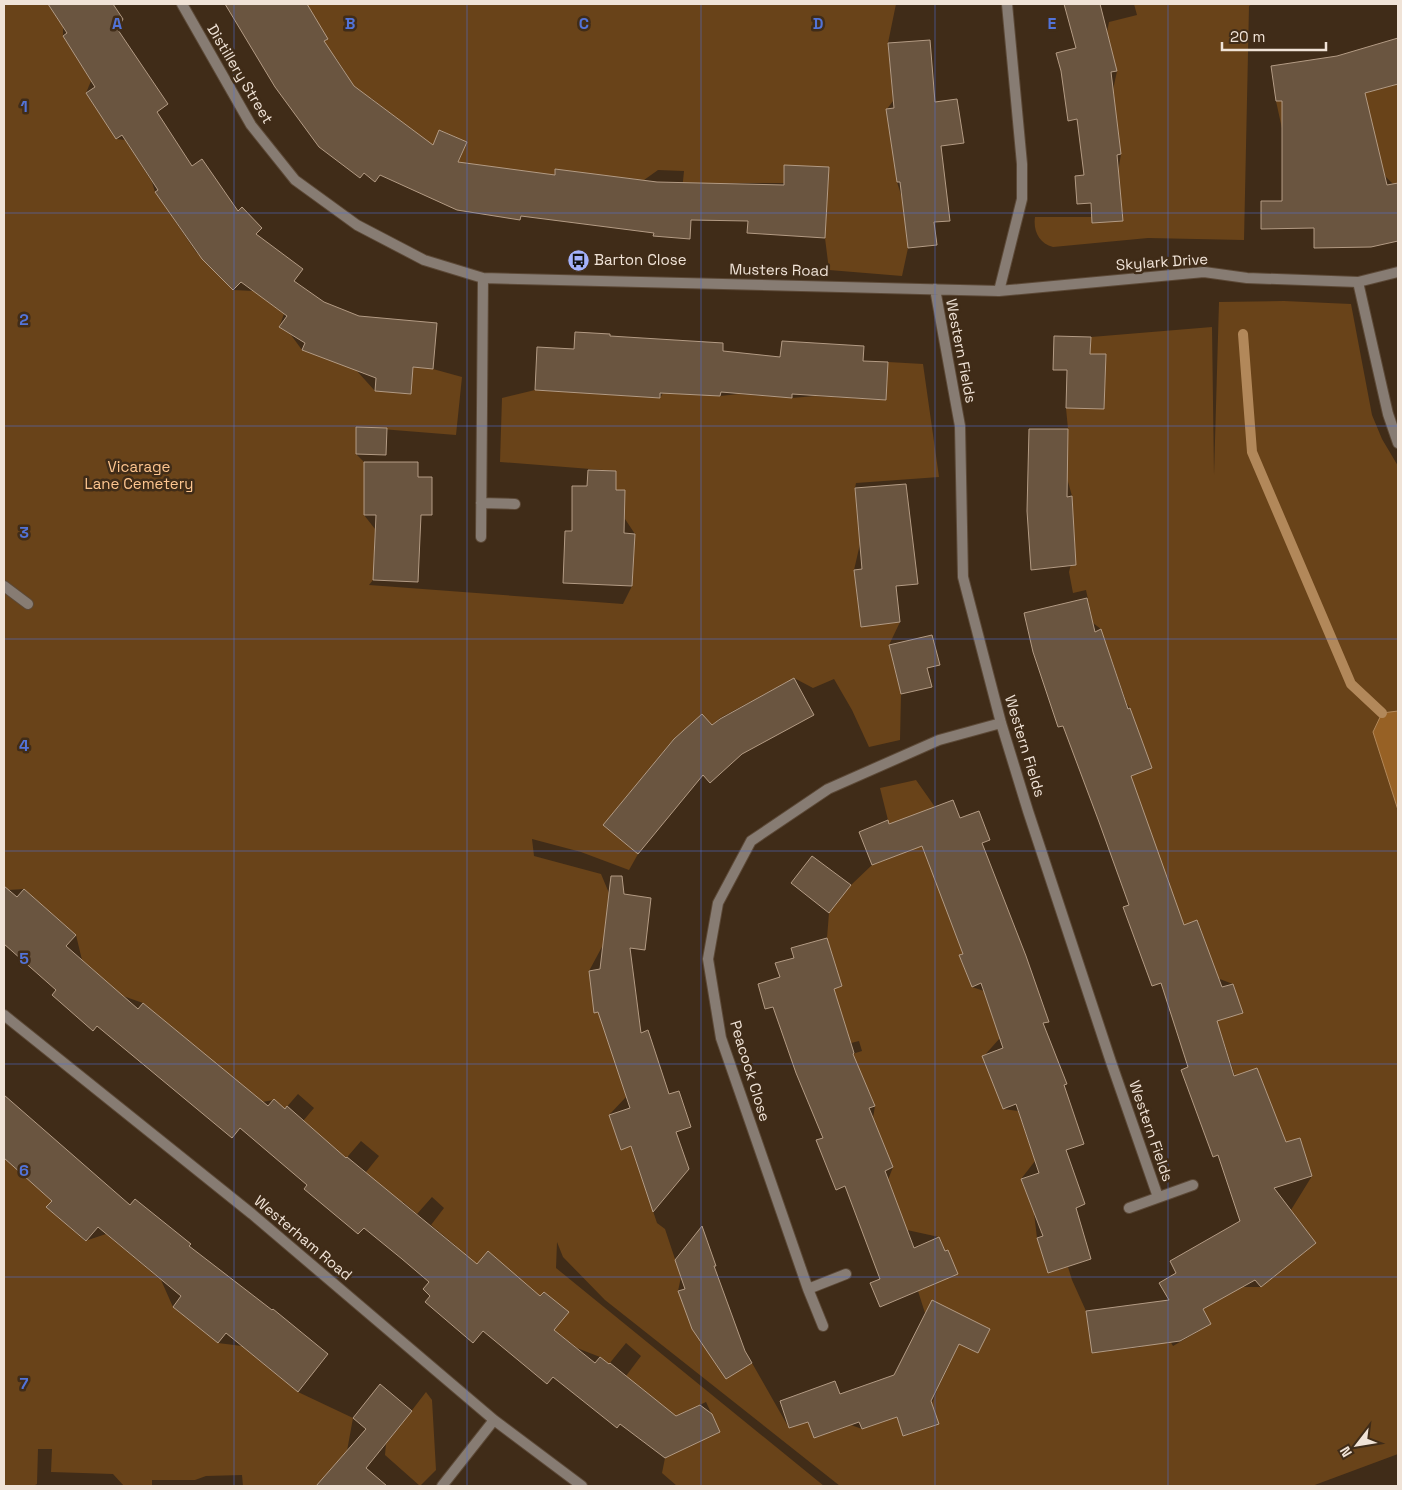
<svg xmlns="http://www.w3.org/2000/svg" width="1402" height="1490" viewBox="0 0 1402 1490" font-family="'Space Grotesk',sans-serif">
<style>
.green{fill:#694319}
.water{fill:#976125;stroke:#b2885a}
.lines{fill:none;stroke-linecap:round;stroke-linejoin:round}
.stream{stroke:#b2885a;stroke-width:10}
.building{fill:#6a5540;stroke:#b39b84}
.lane-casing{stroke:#5c4937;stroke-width:12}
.street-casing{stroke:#5c4937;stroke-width:12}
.lane{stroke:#877c73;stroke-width:10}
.street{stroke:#877c73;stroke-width:10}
.grid{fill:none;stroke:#5273d8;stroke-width:1;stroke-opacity:0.55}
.labels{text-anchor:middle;stroke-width:5;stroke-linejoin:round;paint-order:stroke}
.street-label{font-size:15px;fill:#f0e3d7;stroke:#402c18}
.poi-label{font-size:15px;fill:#f0e3d7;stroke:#402c18;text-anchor:start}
.park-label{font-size:15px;fill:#fec690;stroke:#402c18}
.grid-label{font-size:16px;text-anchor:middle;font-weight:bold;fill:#5273d8;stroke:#402c18;stroke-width:5;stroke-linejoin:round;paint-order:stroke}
</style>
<rect width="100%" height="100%" fill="#402c18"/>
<path class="green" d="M4,4H48L63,27V36L91,81L86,93L116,139L125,140L152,182L155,192L196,252L233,290L254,291L284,314L279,327L291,335L302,350L356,370L375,391L411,394L413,367L433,369L462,377L456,435L356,427V454L364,462V515L375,529L373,580L369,585L623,604L632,586L635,534L625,519V490H616V471L500,462L502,398L535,390L660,398L663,393L720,396L739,394L792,398L815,396L886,400L888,362L923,364L939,477L856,483L855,488L860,544L854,570L861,627L900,622L889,645L901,694L900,740L869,747L852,710L834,679L813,688L794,678L720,718L712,725L702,714L672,741L603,825L638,854L629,870L581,852L532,839L534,856L601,874L609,893L603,945L589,971L594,1012L607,1011L626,1097L609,1115L621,1149L634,1145L640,1161V1172L657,1223L665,1229L681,1277L678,1291L726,1379L752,1363L789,1428L808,1422L814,1438L851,1425L862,1429L897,1417L904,1436L939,1424L932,1403L938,1388L959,1344L978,1353L990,1329L970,1319L963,1332L925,1313L918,1291L955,1274L939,1237L907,1230L888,1180L893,1167L873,1118L875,1106L869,1091L836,1059L862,1051L859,1041L851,1043L844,1021L813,995L842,986L827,938L829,913L851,885L872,865L901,854L888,820L880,788L916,780L935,807L933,874L951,921L964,933L970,951L959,955L972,987L984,991L1000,1038L983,1057L1003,1109L1018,1111L1035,1161L1021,1179L1034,1213L1037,1238L1048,1273L1068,1267L1072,1280L1086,1311L1092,1353L1142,1347L1140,1327L1160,1324L1173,1346L1211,1324L1203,1309L1241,1287H1261L1316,1243L1291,1210L1312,1176L1300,1138L1265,1149L1268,1096L1257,1068L1235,1076L1217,1021L1242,1013L1233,984L1196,970L1190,954L1207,947L1198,921L1177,928L1123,779L1152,768L1130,708L1127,704L1101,629L1093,623L1086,590L1073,593L1069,572L1075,548L1072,496L1067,478L1068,429L1066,408L1104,409L1106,354H1090L1091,337L1212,327L1214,475L1219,302L1284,301L1351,304L1372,415L1382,439L1398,466V1454L1312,1486H840L605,1300L563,1257L557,1242L556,1268L824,1486H677L662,1473L665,1458L720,1432L706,1402L663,1422L626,1376L641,1356L626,1343L609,1364L600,1357L577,1348L554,1330L568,1312L544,1292L521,1319L451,1257L456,1246L431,1225L444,1208L432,1197L417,1214L403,1202L388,1199L362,1177L379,1156L361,1141L343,1162L303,1121L314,1108L298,1094L285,1109L274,1100L262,1102L143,1003L123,996L82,960L76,935L24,889L8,890L4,886Z
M300,4H896L888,43L893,101L887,109L897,182L902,198L908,248L902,276L829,270L825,238L829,167L784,166V183H723L722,196L682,191L684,171L658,170L644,180L555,170L554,183L454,173L467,142L440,130L426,161L378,129L390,113L371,98L359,114L347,75L336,58H323L316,46L327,39L309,8Z
M1134,4H1252L1249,6L1244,240L1148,238L1053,247C1039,243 1033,231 1035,217H1092V223L1123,220L1118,173L1121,154L1113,90L1117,71L1107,32L1109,22L1137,15Z
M1320,59H1328L1340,100L1398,84V183L1393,184L1385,176L1375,137L1286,147L1276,101L1325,94Z
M4,1158L27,1179L54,1198L47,1207L85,1241L106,1234L161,1280L173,1307L218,1343L242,1346L298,1392L353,1418L347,1451L316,1486H243L242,1475L206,1476L195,1480H152V1486H124L113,1474L51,1472L52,1449H38L37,1484L33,1486H4Z
M426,1392L432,1400L436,1470L420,1486L385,1455L386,1444Z"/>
<path class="water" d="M1398,711V810L1373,732L1382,713Z"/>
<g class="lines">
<path class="stream" d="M1243,334L1252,452L1351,684L1382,713"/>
</g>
<path class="building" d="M48,4H113L123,19L118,30L168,104L157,112L192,166L202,159L238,211L242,207L262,228L256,234L303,269L294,281L324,302L359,316L437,323L433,369L413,367L411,394L375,391L376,378L302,350L305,343L279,327L287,316L241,282L233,290L202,259L155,192L158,190L122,135L116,139L86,93L95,87L63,36L67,33Z
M225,4H307L328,39L324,41L354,86L433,145L439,130L467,142L458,162L555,175V169L657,182L784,185V165L829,167L825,238L747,233L748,221L691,220L690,239L653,236L654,233L521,216L520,220L457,210L380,175L375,182L364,173L360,178L319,147L275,87Z
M1064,4H1100L1117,71L1111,72L1121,154L1117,155L1123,221L1092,223L1091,203L1077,204L1075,176L1084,175L1077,119L1068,121L1061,71L1056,53L1076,48Z
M1398,38V84L1365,93L1387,185L1398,183V241L1371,247L1314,248V228L1261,229V201H1282V101H1276L1271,66L1337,56Z
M930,40L935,102L957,99L964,143L941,146L950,221L934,222L937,245L908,248L900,182H897L886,109L894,108L888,43Z
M575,332L610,334V336L723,343V351L780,357L782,341L864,346L863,361L888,362L886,400L792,394V398L721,392L720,396L660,393V398L535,390L537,347L574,349Z
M1054,336L1091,337L1090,354H1106L1104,409L1066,408L1067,370H1053Z
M356,427L387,428L386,455L356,454Z
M1029,429H1068L1067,497L1072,496L1076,565L1031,570L1027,511Z
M364,462H418V477H432V515H421L418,582L373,580L376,515H364Z
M588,470L616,471V490H625L624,533L635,534L632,586L563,583L565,531H572V486H587Z
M906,484L918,584L896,586L900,622L861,627L854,570L862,569L855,488Z
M1087,598L1095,632L1101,629L1128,709L1130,708L1152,768L1131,776L1184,925L1197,920L1222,987L1233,984L1243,1013L1217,1021L1234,1076L1257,1068L1286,1142L1300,1138L1312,1176L1274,1188L1316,1243L1261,1287L1255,1280L1203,1309L1211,1324L1180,1341L1092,1353L1086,1311L1169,1300L1159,1283L1176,1273L1170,1261L1240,1221L1218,1155L1213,1157L1181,1070L1188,1067L1161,983L1152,986L1123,907L1129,905L1099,822L1063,726L1058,727L1033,652L1024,613Z
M932,635L940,665L927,668L932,687L901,694L889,645Z
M794,678L814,715L742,754L710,783L703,775L638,854L603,825L674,739L702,714L712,725L720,719Z
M953,800L960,818L979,811L990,840L982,843L1026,956L1049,1022L1043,1023L1067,1084L1064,1085L1084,1144L1066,1150L1085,1204L1076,1208L1091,1259L1048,1273L1037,1238L1043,1236L1021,1179L1039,1173L1016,1104L1003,1109L982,1056L1003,1048L981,983L972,987L959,955L963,954L922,846L872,865L859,832L888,820L889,824Z
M812,856L851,885L829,913L791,883Z
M611,876H622L624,894L651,898L645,950L630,948L641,1033L648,1030L669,1094L679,1091L691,1127L676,1132L689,1169L653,1212L631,1146L621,1150L609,1115L630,1108L598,1012L594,1013L589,971L600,969Z
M4,886L17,897L24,889L76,935L66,946L138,1009L143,1003L268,1106L274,1099L285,1109L287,1106L346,1158L347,1157L477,1264L488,1251L540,1296L544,1292L569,1312L554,1330L595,1363L600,1357L609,1364L610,1363L676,1416L700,1405L712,1414L720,1432L665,1458L620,1424L617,1428L553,1377L547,1384L483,1331L473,1343L425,1302L430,1296L423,1289L429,1282L402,1259L364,1228L358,1234L304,1189L307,1185L240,1128L232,1138L97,1026L93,1031L52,995L56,990L4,944Z
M827,938L842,986L834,989L854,1053L853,1054L875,1106L869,1108L893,1167L885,1171L914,1248L939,1237L945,1251L948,1250L958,1274L880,1307L870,1283L880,1279L845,1186L836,1190L816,1140L823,1138L796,1073L773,1007L765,1009L758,984L780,977L775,963L794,958L791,948Z
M4,1095L130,1205L135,1199L191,1244L189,1246L272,1310L273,1309L328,1354L298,1392L226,1333L218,1343L173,1307L181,1296L98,1227L86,1241L46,1207L52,1201L4,1158Z
M702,1226L716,1266H714L745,1351L752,1363L726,1379L692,1329L678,1291L685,1289L675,1260Z
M932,1300L990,1329L978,1353L959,1344L931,1401L939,1424L903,1436L897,1417L862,1429L859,1422L814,1438L808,1422L789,1428L780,1401L835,1381L840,1394L894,1375Z
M380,1384L412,1411L366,1468L387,1486H316L366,1429L353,1418Z"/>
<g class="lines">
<defs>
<path id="lane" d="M1358,282L1388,414L1398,443
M4,586L28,604"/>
<path id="street" d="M182,4L251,125L295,180L357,225L424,260L483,278L999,291L1204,272L1247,278L1358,282L1398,272
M935,289L960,426L963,577L1001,723L1028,811L1111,1062L1158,1197
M999,291L1022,199V164L1007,4
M481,503L515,504
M481,537L483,278
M4,1015L252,1214L494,1420L582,1486
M1129,1208L1193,1185
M846,1274L808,1289L721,1038L708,959L718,903L751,841L828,789L939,740L1001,723
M808,1289L823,1326
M442,1486L494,1420"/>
</defs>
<use href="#lane" class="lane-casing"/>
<use href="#street" class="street-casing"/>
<use href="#lane" class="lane"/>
<use href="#street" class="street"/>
</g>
<path class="grid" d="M234,4V1486M467,4V1486M701,4V1486M935,4V1486M1168,4V1486M4,213H1398M4,426H1398M4,639H1398M4,851H1398M4,1064H1398M4,1277H1398"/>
<defs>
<symbol id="bus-disc" viewBox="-11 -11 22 22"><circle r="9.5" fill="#a4b2fc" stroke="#402c18"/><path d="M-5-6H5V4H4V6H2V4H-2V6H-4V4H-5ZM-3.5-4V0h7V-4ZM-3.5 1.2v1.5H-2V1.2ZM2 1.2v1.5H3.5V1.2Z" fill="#111"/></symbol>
</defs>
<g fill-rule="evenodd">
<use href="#bus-disc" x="566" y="248" width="25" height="25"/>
</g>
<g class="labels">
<g class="street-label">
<text transform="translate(240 74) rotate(59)" y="5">Distillery Street</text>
<text transform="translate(1162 262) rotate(-4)" y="5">Skylark Drive</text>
<text transform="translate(779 270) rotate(1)" y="5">Musters Road</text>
<text transform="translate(961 351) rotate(79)" y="5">Western Fields</text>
<text transform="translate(1025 746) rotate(73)" y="5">Western Fields</text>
<text transform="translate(750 1071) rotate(73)" y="5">Peacock Close</text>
<text transform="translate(1151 1131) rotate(71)" y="5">Western Fields</text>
<text transform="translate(303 1238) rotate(40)" y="5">Westerham Road</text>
</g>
<g class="poi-label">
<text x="594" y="265">Barton Close</text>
</g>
<g class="park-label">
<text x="139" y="472">Vicarage<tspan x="139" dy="17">Lane Cemetery</tspan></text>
</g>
</g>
<g class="grid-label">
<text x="117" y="29">A</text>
<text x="350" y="29">B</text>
<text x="584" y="29">C</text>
<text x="818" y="29">D</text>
<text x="1052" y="29">E</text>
<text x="24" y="112">1</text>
<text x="24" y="325">2</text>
<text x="24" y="538">3</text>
<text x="24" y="751">4</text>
<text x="24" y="964">5</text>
<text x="24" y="1176">6</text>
<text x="24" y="1389">7</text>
</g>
<rect width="1402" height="1490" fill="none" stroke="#f0e3d7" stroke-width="10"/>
<g transform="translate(1357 1445) rotate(239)" stroke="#402c18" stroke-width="4" paint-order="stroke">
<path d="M0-4L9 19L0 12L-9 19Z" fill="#f0e3d7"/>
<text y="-8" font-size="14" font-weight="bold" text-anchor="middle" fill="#f0e3d7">N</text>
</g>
<path d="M1222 42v8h104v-8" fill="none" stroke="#f0e3d7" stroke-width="2.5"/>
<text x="1230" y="42" font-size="15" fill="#f0e3d7" stroke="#402c18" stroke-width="4" paint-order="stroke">20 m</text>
</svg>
